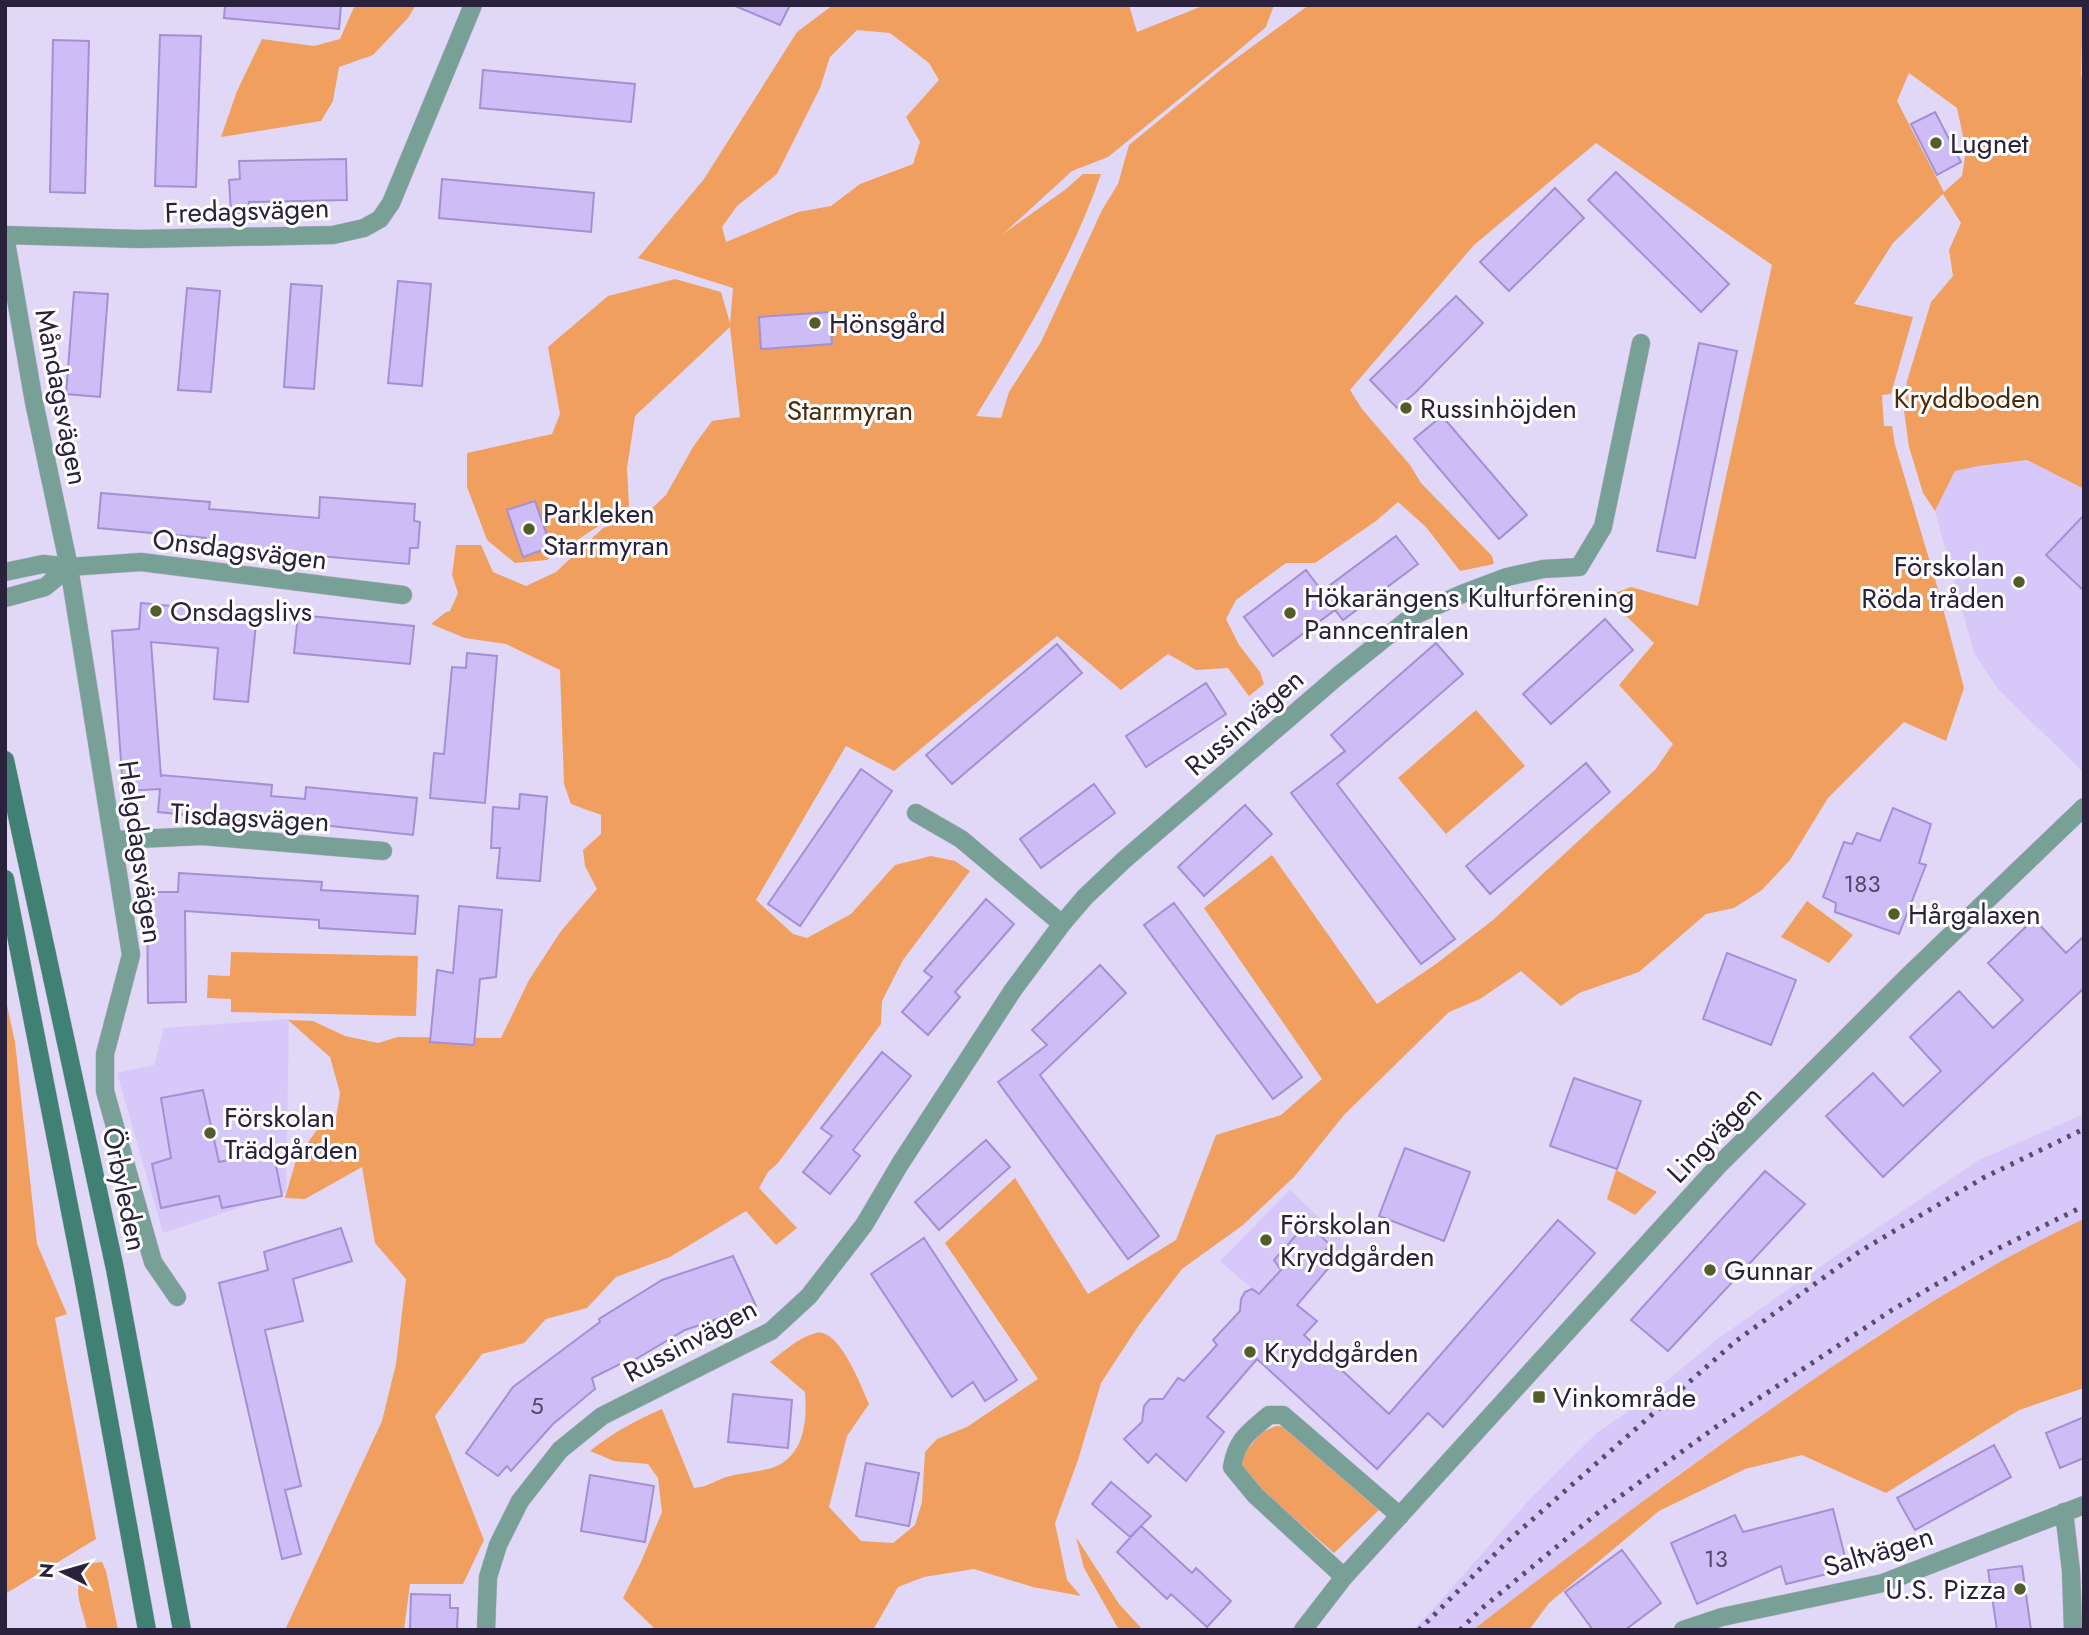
<svg xmlns="http://www.w3.org/2000/svg" width="2089" height="1635" viewBox="0 0 2089 1635" font-family="Jost,sans-serif">
<style>
.built{fill:#d6c8f9}
.green{fill:#f19f5f;fill-rule:evenodd}
.building{fill:#cdbcf5;stroke:#a48fd5;stroke-width:2}
.lines{fill:none;stroke-linecap:round;stroke-linejoin:round}
.minor-casing{stroke:#bcb3d1;stroke-width:19}
.secondary-casing{stroke:#bcb3d1;stroke-width:19}
.minor{stroke:#78a096;stroke-width:18}
.secondary{stroke:#418173;stroke-width:18}
.rail{stroke:#574e6a;stroke-width:5;stroke-dasharray:3.5 7;stroke-linecap:butt}
.poi-dot{fill:#535c2b;stroke:#fff;stroke-width:2.5}
.labels{text-anchor:middle;stroke-width:6;stroke-linejoin:round;paint-order:stroke}
.number-label{font-size:24px;fill:#53486b}
.poi-label{font-size:28px;fill:#2a213d;stroke:#fff;text-anchor:start}
.street-label{font-size:28px;fill:#2a213d;stroke:#fff}
.park-label{font-size:28px;fill:#4d2a0c;stroke:#fff}
</style>
<rect width="100%" height="100%" fill="#e0d8f6"/>
<path class="built" d="M2027,460L2084,489V773L1998,689L1974,653L1935,511L1955,471L1979,466Z
M289,1019L286,1192L163,1233L117,1073L154,1065L164,1028Z
M2084,1114V1219L1968,1279L1874,1338L1687,1468L1473,1630H1412L1436,1606L1532,1497L1598,1432L1639,1404L1715,1341L1841,1252L1979,1160Z
M1290,1190L1348,1245L1331,1263L1322,1255L1330,1244L1313,1228L1306,1235L1299,1232L1274,1260L1281,1270L1258,1294L1220,1261Z"/>
<path class="green" d="M355,5H416L408,18L373,55L339,67L333,101L321,121L221,137L237,91L262,39L314,46L340,39Z
M833,5H1129L1137,32L1205,5H1274L1266,27L1226,61L1108,157L1072,171L1003,234L1066,189L1083,174H1101C1071,260 1024,338 976,416L1001,418L1009,392L1041,342L1102,210L1118,184L1129,145L1223,68L1309,5H2083L2081,79L2084,61V489L2027,460L1979,466L1955,471L1935,511L1923,493L1909,447L1904,411L1907,381L1931,302L1953,276L1949,250L1961,223L1943,194L1893,243L1854,304L1913,317L1891,394L1882,395L1884,426H1892L1895,445L1938,589L1964,688L1946,741L1904,722L1828,798L1790,860L1762,890L1734,908L1706,914L1639,972L1579,993L1561,1006L1521,971L1480,999L1449,1012L1344,1115L1294,1177L1243,1225L1182,1269L1139,1325L1101,1383L1078,1460L1055,1523L1067,1580L1081,1596L1033,1587L974,1569L924,1577L898,1587L873,1630H656L623,1598L641,1562L662,1512L658,1478L648,1464L614,1461L590,1451C612,1433 636,1420 662,1409L694,1488C709,1487 717,1479 730,1476C745,1472 765,1472 779,1465C805,1451 807,1419 805,1392L770,1362C783,1352 799,1337 816,1333C839,1327 862,1388 869,1404L847,1436L829,1507L861,1541L893,1543L915,1525L922,1502L925,1452L937,1439L967,1427L1038,1379L945,1243L1015,1178L1088,1294L1176,1240L1216,1135L1281,1115L1322,1079L1204,908L1272,855L1377,1004L1436,964L1493,920L1655,770L1673,744L1619,685L1654,643L1623,613L1610,595L1631,587L1698,606L1772,265L1596,143L1474,245L1350,390L1362,409L1410,465L1421,483L1492,556L1494,564L1460,571L1426,527L1398,502L1376,521L1315,563H1286L1236,600L1226,619L1239,645L1260,672L1264,684L1249,696L1228,668L1196,670L1168,654L1121,690L1057,636L894,771L846,746L756,900L793,934L807,938L851,914L895,865L931,856L955,861L970,871L903,960L882,1001L881,1024L778,1163L768,1172L759,1188L797,1228L776,1245L746,1211L670,1257L616,1277L587,1308L546,1319L524,1343L482,1354L435,1416L484,1540L463,1584H410L404,1630H285L382,1421L396,1364L406,1279L375,1243L362,1167L305,1199L285,1198L296,1160L316,1131L336,1118L340,1093L330,1057L288,1020L313,1021L345,1036L378,1043L398,1037L501,1038L529,980L561,931L597,889L585,866L583,850L601,834V815L571,804L564,784L560,670L506,644L465,638L431,624L446,612L450,611L458,593L452,575L456,545H481L493,572L526,586L556,572L603,528L645,515L666,495L693,447L712,421L740,417L730,327L635,416L627,468L629,506L547,560L515,563L487,540L467,487V453L552,434L560,414L548,347L608,296L675,279L721,292L730,323L733,288L638,258L704,179L797,32ZM857,30L890,33L929,63L939,80L906,117L920,142L913,164L860,184L831,206L798,212L726,242L722,227L737,206L777,174L820,88L830,57ZM1909,73L1957,108L1966,150L1962,176L1944,192L1897,101Z
M1476,710L1525,766L1446,834L1398,778Z
M1807,901L1853,935L1829,963L1781,937Z
M231,952L418,956L416,1016L231,1012V999L207,998L208,975L230,976Z
M5,996L15,1042L37,1244L67,1314L55,1318L96,1539L5,1594Z
M1616,1170L1657,1192L1635,1215L1607,1199Z
M2084,1219V1388L2019,1410L1886,1493L1802,1455L1745,1469L1659,1511L1549,1603L1529,1630H1473C1571,1554 1670,1480 1771,1409C1871,1339 1973,1271 2084,1219Z
M1276,1426L1290,1427L1310,1449L1379,1510L1334,1553L1242,1473L1241,1457L1262,1432Z
M1076,1537L1119,1604L1143,1630H1119L1084,1568Z
M102,1562L106,1571L118,1630H87C81,1601 68,1586 92,1563Z"/>
<path class="building" d="M225,5H341L339,29L224,18Z
M733,5H790L780,25Z
M160,35L201,36L196,187L155,186Z
M53,40L89,41L85,193L50,192Z
M483,70L635,84L631,122L480,108Z
M1935,112L1961,162L1937,175L1911,124Z
M346,159L347,200L249,202V213H231L229,180L240,179L239,161Z
M1616,172L1729,284L1701,312L1588,200Z
M442,179L594,193L591,232L439,218Z
M1555,188L1584,218L1509,291L1480,262Z
M398,281L431,284L422,386L388,383Z
M291,284L322,286L314,389L284,387Z
M187,288L220,291L211,392L178,390Z
M74,292L108,294L100,397L66,394Z
M1456,296L1483,323L1415,393L1397,408L1370,380Z
M830,312L832,344L761,349L759,317Z
M1699,343L1737,351L1695,558L1657,551Z
M1442,416L1527,515L1499,539L1414,439Z
M101,493L210,502L209,509L319,518L320,497L415,504L414,521L420,522L418,548H410L409,564L205,546L206,538L98,528Z
M535,501L551,547L523,557L507,510Z
M2084,515V591L2046,555Z
M1396,536L1418,564L1343,620L1335,610L1273,656L1244,617L1306,570L1322,591Z
M141,603L257,614L248,702L214,699L218,648L151,642L161,777V775L272,785L271,796L305,799L306,787L417,798L413,835L303,823L269,820L268,823L158,812L160,789L123,791L112,631L139,629Z
M298,615L414,626L410,664L294,653Z
M1605,619L1633,650L1551,724L1523,694Z
M1436,643L1463,674L1337,784L1455,939L1421,964L1291,793L1345,751L1331,735Z
M1057,644L1082,673L952,784L926,755Z
M467,653L497,656L485,803L430,798L434,753L444,754L452,667L466,668Z
M1206,683L1226,714L1146,767L1126,736Z
M1586,763L1610,792L1490,894L1466,866Z
M861,769L892,791L800,926L768,904Z
M1094,784L1115,813L1041,868L1020,839Z
M520,794L547,797L540,881L497,878L500,848H491L493,807L519,809Z
M1245,805L1272,834L1204,896L1178,867Z
M1893,808L1931,824L1919,863L1926,865L1899,934L1835,912L1836,903L1823,897L1844,842L1852,844L1857,833L1880,841Z
M179,873L322,882L321,890L418,896L415,934L319,928V920L185,911L186,1002L148,1003L147,892H178Z
M986,899L1014,924L955,992L960,997L928,1035L902,1012L932,977L924,971Z
M1174,903L1302,1077L1273,1099L1144,925Z
M459,906L502,910L496,977L480,979L474,1045L430,1042L437,970L453,973Z
M2034,919L2066,953L2084,936V988L1883,1177L1826,1116L1873,1073L1903,1106L1941,1071L1910,1037L1959,991L1993,1028L2023,1000L1988,963Z
M1727,953L1796,980L1771,1045L1703,1019Z
M1100,965L1126,993L1040,1075L1159,1236L1128,1259L998,1082L1047,1045L1032,1030Z
M882,1052L911,1076L853,1150L860,1156L830,1194L803,1172L832,1136L821,1128Z
M1574,1078L1641,1101L1617,1169L1550,1146Z
M203,1090L219,1162L273,1150L282,1196L222,1208L219,1196L161,1208L152,1164L171,1158L161,1098Z
M986,1140L1010,1167L939,1230L915,1202Z
M1405,1148L1470,1172L1444,1241L1379,1216Z
M1765,1171L1805,1204L1668,1351L1631,1320Z
M1558,1220L1595,1253L1443,1427L1428,1413L1377,1469L1257,1359L1207,1417L1224,1432L1186,1481L1156,1454L1148,1463L1124,1439L1142,1422L1144,1406L1150,1399H1163L1178,1378L1184,1381L1217,1345L1213,1340L1240,1311L1241,1299L1245,1292L1252,1289L1259,1294L1281,1270L1274,1260L1299,1232L1306,1235L1313,1228L1330,1245L1323,1253L1332,1264L1297,1305L1317,1321L1304,1335L1389,1414Z
M341,1228L352,1261L293,1279L303,1321L265,1330L301,1486L285,1490L301,1554L282,1559L219,1283L268,1270L264,1252Z
M924,1238L1017,1380L985,1401L973,1382L952,1397L871,1274Z
M733,1256L756,1306L685,1330L626,1365L624,1362L592,1378L595,1389L553,1424L511,1471L507,1466L498,1476L466,1453L513,1387L600,1322L599,1319L662,1280Z
M733,1394L792,1400L788,1448L728,1442Z
M2084,1417V1458L2060,1468L2046,1433Z
M1994,1445L2011,1477L1915,1530L1897,1498Z
M866,1463L919,1473L909,1526L856,1516Z
M590,1475L654,1486L645,1542L581,1531Z
M1111,1482L1151,1516L1130,1537L1092,1504Z
M1833,1509L1848,1569L1786,1584L1781,1566L1697,1604L1671,1543L1735,1515L1743,1532Z
M1141,1526L1192,1573L1196,1568L1231,1601L1207,1627L1171,1594L1167,1599L1117,1552Z
M1622,1550L1661,1603L1625,1630H1593L1565,1592Z
M2022,1566L2031,1630H1997L1988,1570Z
M411,1594L450,1595V1608H458L457,1630H410Z"/>
<g class="lines">
<defs>
<path id="minor" d="M5,235L139,239L333,235L364,228L380,219L391,203L473,5
M5,236L34,402L69,567L131,955L105,1054V1091L153,1262L177,1297
M5,572L43,564L69,567L141,562L403,595
M5,598L45,587L69,567
M916,813L961,839L1062,924
M115,840L202,836L383,851
M2064,1512L2071,1571L2073,1630
M1344,1577L1255,1495L1232,1467C1237,1439 1248,1433 1269,1415H1283L1400,1516
M486,1630L488,1577L498,1545L520,1501L560,1450L602,1416L771,1331L809,1296L864,1225L900,1164L1013,990L1062,924L1085,897L1124,860L1339,675L1411,617L1462,594L1507,577L1543,569L1579,567L1603,527L1641,343
M1303,1630L1344,1577L1718,1166L1909,975L2084,807
M1683,1630L1722,1617L1883,1583L2084,1505"/>
<path id="secondary" d="M5,760L115,1269L182,1630
M5,879L83,1277L147,1630"/>
</defs>
<use href="#minor" class="minor-casing"/>
<use href="#secondary" class="secondary-casing"/>
<use href="#minor" class="minor"/>
<use href="#secondary" class="secondary"/>
<path class="rail" d="M1419,1630L1509,1540L1736,1341L1859,1252L1983,1178L2084,1129
M1460,1630L1481,1609L1600,1511L1720,1424L1892,1310L1995,1250L2084,1206"/>
</g>
<g class="poi-dot">
<circle cx="1936" cy="143" r="7"/>
<circle cx="815" cy="323" r="7"/>
<circle cx="1406" cy="408" r="7"/>
<circle cx="529" cy="529" r="7"/>
<circle cx="2019" cy="582" r="7"/>
<circle cx="156" cy="611" r="7"/>
<circle cx="1290" cy="613" r="7"/>
<circle cx="1894" cy="914" r="7"/>
<circle cx="210" cy="1133" r="7"/>
<circle cx="1266" cy="1240" r="7"/>
<circle cx="1710" cy="1270" r="7"/>
<circle cx="1250" cy="1352" r="7"/>
<rect x="1532" y="1390" width="14" height="14" rx="3.5"/>
<circle cx="2020" cy="1589" r="7"/>
</g>
<g class="labels">
<g class="number-label">
<text x="1862" y="892">183</text>
<text x="537" y="1414">5</text>
<text x="1716" y="1567">13</text>
</g>
<g class="poi-label">
<text x="1950" y="153">Lugnet</text>
<text x="829" y="333">Hönsgård</text>
<text x="1420" y="418">Russinhöjden</text>
<text x="543" y="523">Parkleken<tspan x="543" dy="32">Starrmyran</tspan></text>
<text x="2005" y="576" text-anchor="end">Förskolan<tspan x="2005" dy="32">Röda tråden</tspan></text>
<text x="1304" y="607">Hökarängens Kulturförening<tspan x="1304" dy="32">Panncentralen</tspan></text>
<text x="170" y="621">Onsdagslivs</text>
<text x="1908" y="924">Hårgalaxen</text>
<text x="224" y="1127">Förskolan<tspan x="224" dy="32">Trädgården</tspan></text>
<text x="1280" y="1234">Förskolan<tspan x="1280" dy="32">Kryddgården</tspan></text>
<text x="1724" y="1280">Gunnar</text>
<text x="1264" y="1362">Kryddgården</text>
<text x="1553" y="1407">Vinkområde</text>
<text x="2006" y="1599" text-anchor="end">U.S. Pizza</text>
</g>
<g class="street-label">
<text transform="translate(247 210) rotate(-2)" y="10">Fredagsvägen</text>
<text transform="translate(62 397) rotate(79)" y="10">Måndagsvägen</text>
<text transform="translate(240 549) rotate(7)" y="10">Onsdagsvägen</text>
<text transform="translate(1244 722) rotate(-41)" y="10">Russinvägen</text>
<text transform="translate(250 817) rotate(3)" y="10">Tisdagsvägen</text>
<text transform="translate(141 852) rotate(82)" y="10">Helgdagsvägen</text>
<text transform="translate(1714 1134) rotate(-46)" y="10">Lingvägen</text>
<text transform="translate(125 1189) rotate(78)" y="10">Örbyleden</text>
<text transform="translate(690 1340) rotate(-28)" y="10">Russinvägen</text>
<text transform="translate(1878 1551) rotate(-17)" y="10">Saltvägen</text>
</g>
<g class="park-label">
<text x="1967" y="408">Kryddboden</text>
<text x="850" y="420">Starrmyran</text>
</g>
</g>
<rect width="2089" height="1635" fill="none" stroke="#2a213d" stroke-width="14"/>
<g transform="translate(63 1572) rotate(275)" stroke="#ffffff" stroke-width="5" paint-order="stroke">
<path d="M0-5L12 26L0 18L-12 26Z" fill="#2a213d"/>
<text y="-10" font-size="19" font-weight="bold" text-anchor="middle" fill="#2a213d">N</text>
</g>
</svg>
